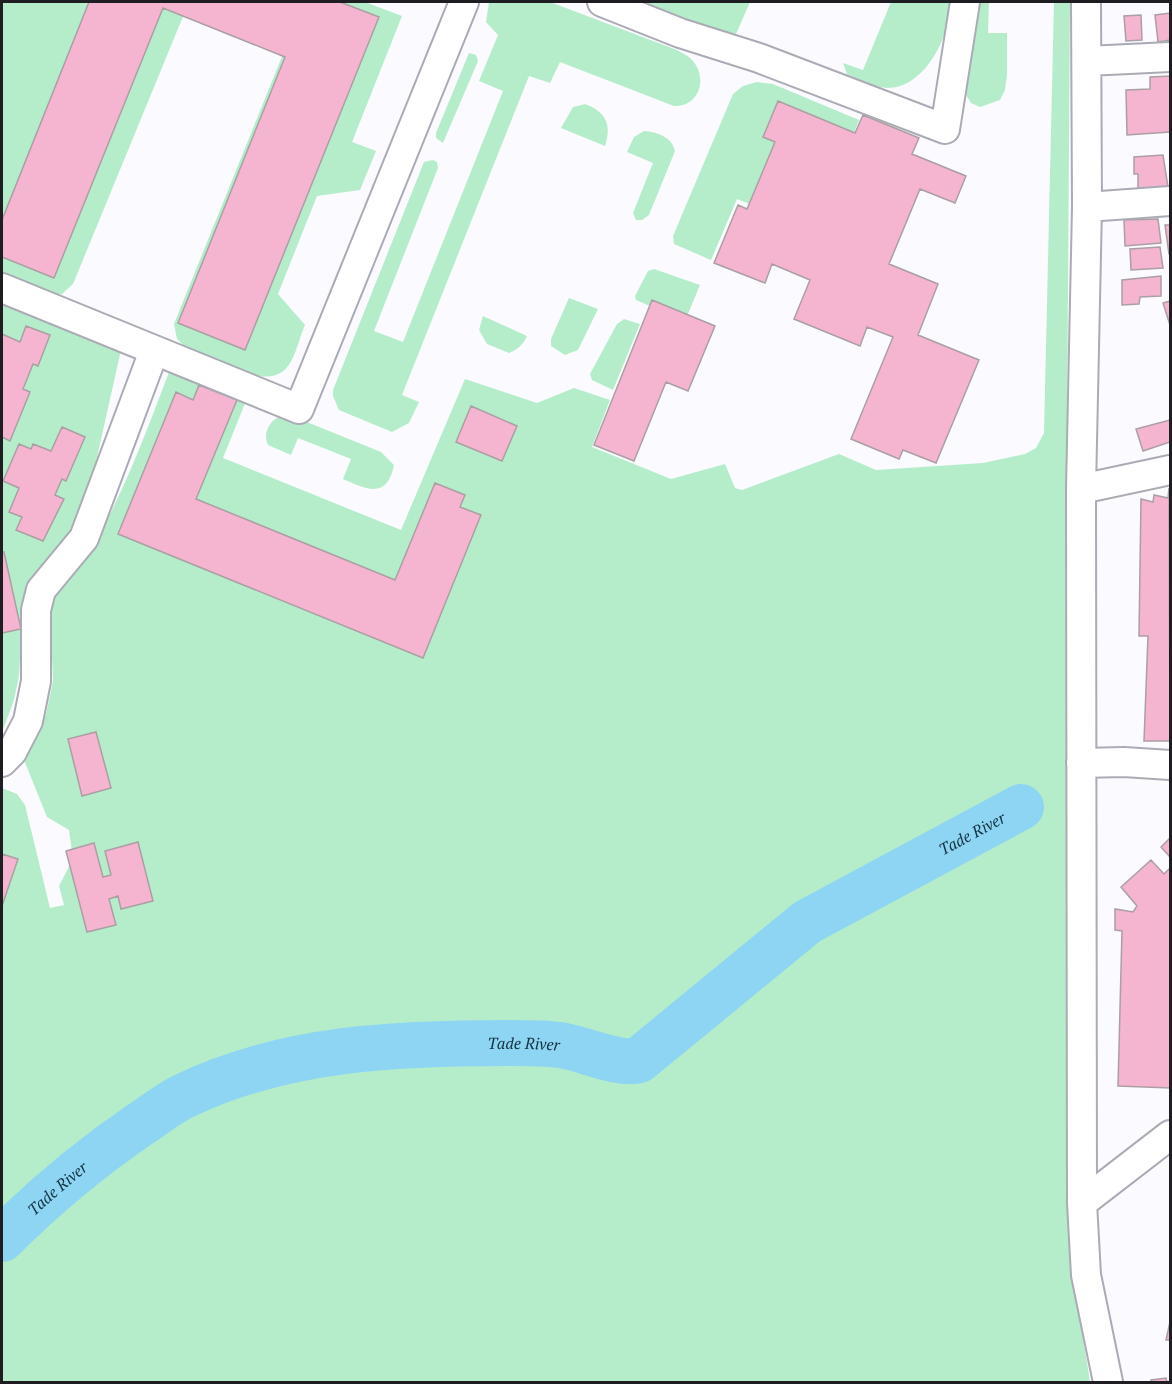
<svg xmlns="http://www.w3.org/2000/svg" width="1172" height="1384" viewBox="0 0 1172 1384" font-family="'PT Serif',serif">
<style>
.green{fill:#b5edca}
.lines{fill:none;stroke-linecap:round;stroke-linejoin:round}
.river{stroke:#8ed5f4;stroke-width:46}
.building{fill:#f5b4d0;stroke:#ab9fa4;stroke-width:1.5}
.minor-casing{stroke:#ababb6;stroke-width:32}
.minor{stroke:#fff;stroke-width:28}
.labels{text-anchor:middle;stroke-width:6;stroke-linejoin:round;paint-order:stroke}
.water-label{font-size:16px;font-style:italic;fill:#123341;stroke:#fff}
</style>
<rect width="100%" height="100%" fill="#fafaff"/>
<path class="green" d="M2,2H189L73,284L62,294L56,295L2,275Z
M304,2H365L402,16L352,142L376,151L360,190L317,196L278,294L305,325C294,351 293,381 259,376L185,347L177,339L174,324Z
M489,2H550L677,50C682,53 689,56 693,61C708,79 699,107 674,106L560,62L550,83L529,76L402,395L419,402L409,423L392,432L339,410L333,396V390L424,162L433,160L437,162L438,168L374,331L403,342L503,91L479,81L498,35L486,22Z
M644,2H750L736,34L709,28Z
M891,2H951C950,35 926,88 887,88C874,87 859,80 847,74L843,63L863,70Z
M974,2H989L988,33H1007V75L1005,90L1000,100L980,107L971,103L962,88Z
M1054,2H1070L1066,583L1067,1166L1070,1254L1090,1382H2V788L17,794L25,805L50,908L64,905L59,886L73,859L69,830L47,817L24,760L28,746L39,732L46,714L53,681L50,608C57,583 81,566 94,544C126,488 148,427 171,367L248,396L223,458L401,530L465,379L537,403L574,388L610,400L592,447L671,479L725,464L735,488L742,490L839,454L876,470L983,463L1025,454L1036,448L1044,433Z
M469,53L476,55L478,61L443,143L436,138V133Z
M757,82L773,84L859,120L815,230L737,199L711,260L674,244L673,236L733,94L743,86Z
M585,104C606,112 612,124 605,146L561,128L573,107Z
M644,131C657,132 672,137 675,151L649,215L642,220H636L633,213L653,163L627,152L634,137Z
M654,269L700,285L685,321L636,300L635,296L648,271Z
M569,298L598,309L578,350L565,355L551,346V339Z
M2,303L121,350L87,502L74,532L23,607L19,676L14,700L2,732Z
M483,316L527,336C523,345 518,349 509,353L487,344L479,330Z
M624,319L640,324L613,390L592,380L590,374L617,324Z
M282,415L292,416L381,452L394,465C387,500 366,489 343,479L351,459L298,438L291,455L268,445C262,433 270,420 282,415Z"/>
<g class="lines">
<path class="river" id="s1" d="M2,1239C45,1196 92,1157 142,1123C156,1114 169,1103 184,1096C285,1047 400,1043 510,1043C526,1043 543,1043 560,1045C582,1048 620,1066 639,1060L807,922L1021,807"/>
</g>
<path class="building" d="M89,2H340L379,17L245,350L178,323L285,57L163,8L54,278L2,257V220Z
M1170,13V40L1158,42L1155,15Z
M1141,15L1142,40L1126,41L1124,16Z
M1170,76V132L1127,135L1126,90L1150,89V77Z
M778,101L855,133L863,115L919,138L912,154L966,176L955,203L920,189L889,264L938,284L918,335L979,360L936,463L903,450L899,459L851,439L893,337L867,327L860,346L794,319L810,280L772,264L765,283L714,263L738,205L747,209L775,142L763,137Z
M1163,155L1168,187L1138,190V174H1134V157Z
M1158,219L1161,243L1125,246L1124,220Z
M1165,225H1170V254H1169Z
M1160,247L1163,268L1131,270L1130,249Z
M1161,276V296L1140,297L1139,304L1122,305V280Z
M652,300L715,326L688,391L666,382L634,461L594,445Z
M1170,301V325L1163,303Z
M26,326L50,335L38,366L33,364L23,389L30,392L10,441L2,437V334L20,342Z
M199,385L237,400L196,499L395,580L435,483L465,495L460,507L481,515L423,658L118,534L176,392L193,400Z
M471,406L517,426L502,461L456,442Z
M1170,420V442L1143,451L1136,429Z
M62,427L85,437L66,481L62,479L55,495L64,499L43,541L16,530L22,517L9,512L19,488L3,481L19,444L31,449L33,444L51,451Z
M1169,488L1170,741H1144L1148,636H1139L1141,499L1153,502L1154,495L1168,498Z
M2,552H4L21,629L2,633Z
M96,732L111,788L82,796L68,739Z
M1170,838V857L1161,847Z
M138,842L153,901L121,909L118,896L109,899L116,925L87,932L66,851L94,843L103,877L111,875L105,851Z
M2,854L18,859L2,906Z
M1151,860L1164,874L1170,868V1088L1118,1086L1122,931L1115,930V909L1133,912L1137,906L1121,887Z
M1170,1322V1340H1166Z
M1166,1378L1167,1382H1151V1380Z"/>
<g class="lines">
<defs>
<path id="minor" d="M602,2L680,33L759,58L945,129L965,2
M1086,2L1087,207L1081,489L1082,1203L1086,1275L1108,1382
M1087,61L1170,57
M1087,207L1170,201
M2,288L299,409L464,2
M1081,489L1170,470
M2,762L12,752L28,721L36,681V610L41,590L84,538L154,351
M1081,763L1124,762L1170,765
M1082,1203L1170,1135"/>
</defs>
<use href="#minor" class="minor-casing"/>
<use href="#minor" class="minor"/>
</g>
<g class="labels">
<g class="water-label">
<text dy="6" stroke="none"><textPath href="#s1" startOffset="1101">Tade River</textPath></text>
<text dy="6" stroke="none"><textPath href="#s1" startOffset="579">Tade River</textPath></text>
<text dy="6" stroke="none"><textPath href="#s1" startOffset="75">Tade River</textPath></text>
</g>
</g>
<rect width="1172" height="1384" fill="none" stroke="#1e1e22" stroke-width="6"/>
</svg>
